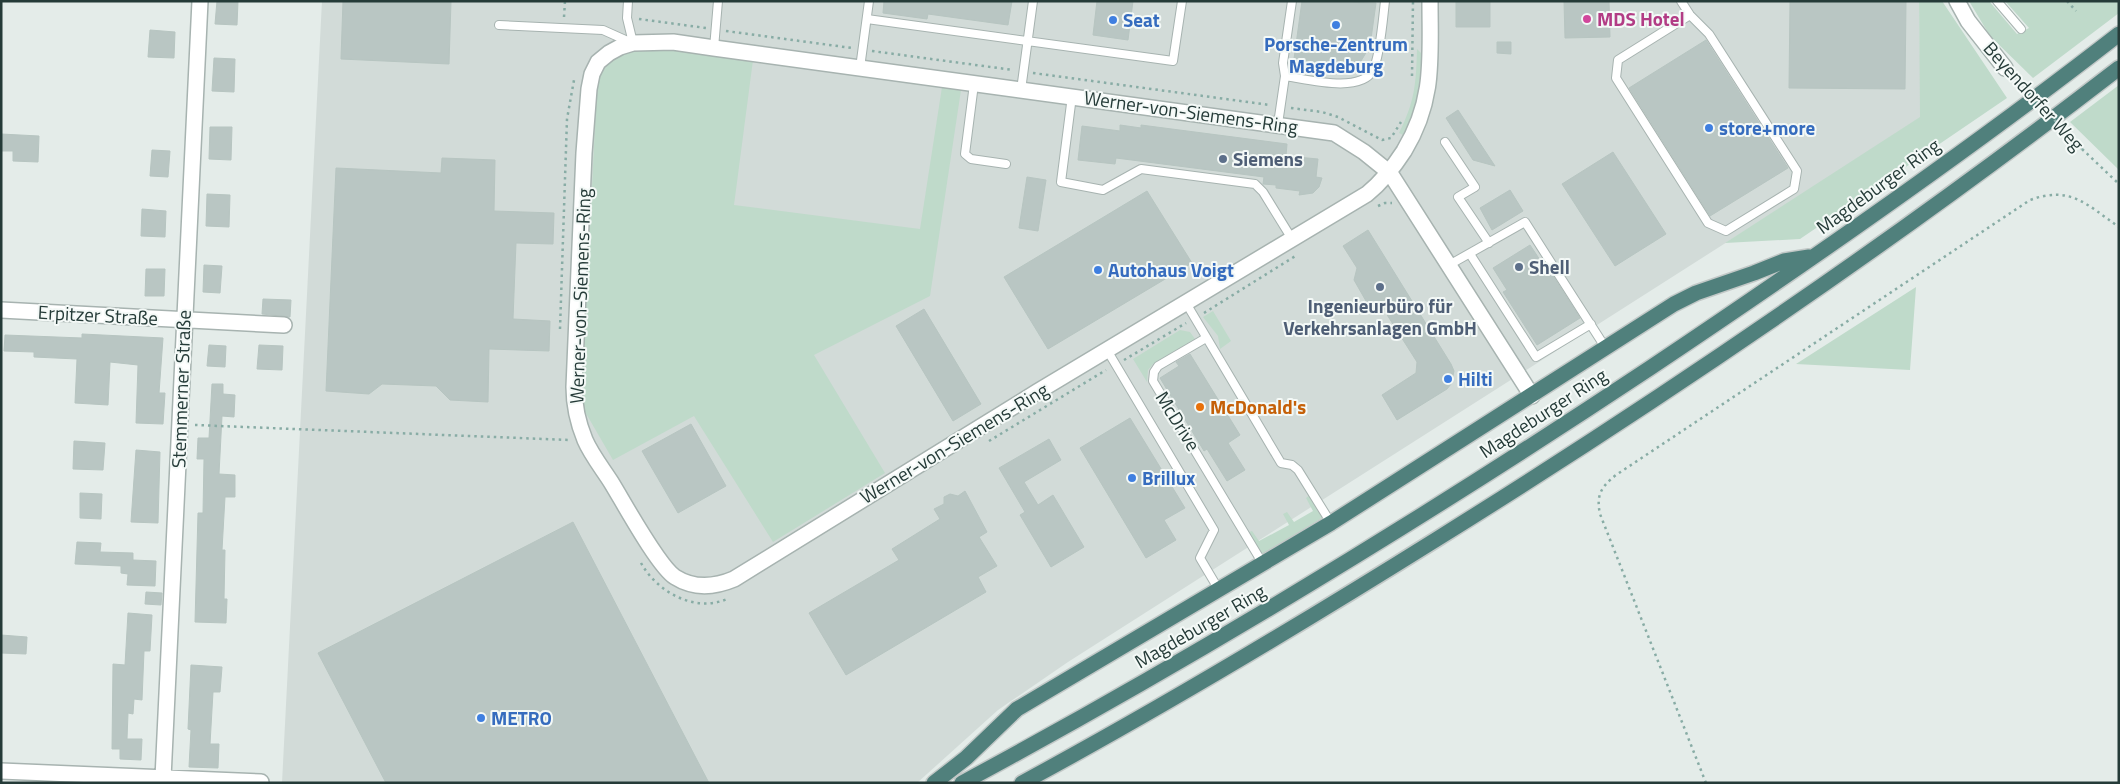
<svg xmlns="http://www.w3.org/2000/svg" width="2120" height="784" viewBox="0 0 2120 784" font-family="'Titillium Web',sans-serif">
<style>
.built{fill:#d2dbd8}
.green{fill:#bfdaca}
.building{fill:#b9c6c3;stroke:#b7c5c1}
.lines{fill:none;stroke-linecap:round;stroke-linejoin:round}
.service-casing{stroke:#a7b3b0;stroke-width:10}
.minor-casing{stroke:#a7b3b0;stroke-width:18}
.trunk-casing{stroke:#c2c8c7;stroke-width:18}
.path{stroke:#88aca5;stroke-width:2.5;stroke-dasharray:2.5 4;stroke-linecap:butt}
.service{stroke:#fff;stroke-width:8}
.minor{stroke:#fff;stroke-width:15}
.trunk{stroke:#50807c;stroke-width:15}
.path-bridge{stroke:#88aca5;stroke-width:2.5;stroke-dasharray:2.5 4;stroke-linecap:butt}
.hotel-dot{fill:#d1479c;stroke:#f4f9f7;stroke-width:2}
.shop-dot{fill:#3f7fe0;stroke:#f4f9f7;stroke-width:2}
.service-dot{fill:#5c6f8a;stroke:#f4f9f7;stroke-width:2}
.food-dot{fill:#e8710a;stroke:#f4f9f7;stroke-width:2}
.labels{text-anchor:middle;stroke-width:4;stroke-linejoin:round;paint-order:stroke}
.hotel-label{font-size:19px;font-weight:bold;fill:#b23c85;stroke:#f4f9f7;text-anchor:start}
.shop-label{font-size:19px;font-weight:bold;fill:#366cbe;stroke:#f4f9f7;text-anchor:start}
.street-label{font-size:19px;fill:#253b38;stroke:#f4f9f7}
.service-label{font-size:19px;font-weight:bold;fill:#4e5e75;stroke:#f4f9f7;text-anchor:start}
.food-label{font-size:19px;font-weight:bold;fill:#c56008;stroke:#f4f9f7;text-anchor:start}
</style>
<rect width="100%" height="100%" fill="#e4ece9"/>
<path class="built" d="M322,1H1919L1921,117L1815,186L1068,662L998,710L917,783H282Z"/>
<path class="green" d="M1919,1H1942L2007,98L1800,239L1725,243L1920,117Z
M1969,1H1989L2017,34L2029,28L2005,1H2119V13L2033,78L1990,36Z
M662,48L753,60L734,205L920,229L942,87L961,90L930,296L814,355L885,473L773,542L694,416L613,460L584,410L583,373L597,84C608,51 633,50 662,48Z
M1417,49L1421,53C1421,83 1417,108 1403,135L1399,133C1415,101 1416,84 1417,49Z
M2119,85V170L2070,122Z
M1916,287L1910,370L1796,364Z
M1213,311L1231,341L1220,349L1218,336L1203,317Z
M1180,330L1190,332L1195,339L1153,364L1148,370L1147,382L1133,359Z
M1310,495L1322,512V518L1262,555L1249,532L1252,531L1259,541L1289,525L1283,514L1287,512L1294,522L1313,511L1306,498Z"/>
<path class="building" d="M217,1H238L237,25L215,24Z
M343,1H451L449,64L341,59Z
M884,1H1012L1008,25L928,14L927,19L883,13Z
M1097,1H1133L1128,40L1093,35Z
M1302,1L1376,3L1370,46L1358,66L1333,72L1293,66Z
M1456,1H1490V27H1456Z
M1564,1H1609L1610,37L1565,38Z
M1790,1H1906L1905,89L1789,88Z
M150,30L175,32L174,58L148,57Z
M1706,40L1788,168L1710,216L1629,88Z
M1497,42H1511V54L1497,53Z
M214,58L235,59L234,92L212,91Z
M1458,110L1495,166L1473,160L1446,118Z
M1120,125L1141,128V125L1287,144L1286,156L1318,159L1316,177L1322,178L1319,187L1313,193L1299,195L1300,191L1276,188V185L1263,184L1264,177L1116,158L1115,164L1078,160L1082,126L1120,131Z
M210,127H232L231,160L209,159Z
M1,134L39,136L38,162L13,161V151H1Z
M152,150L170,151L168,177L150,176Z
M1613,152L1666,234L1615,266L1562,184Z
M442,158L495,160L494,211L554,213L553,244L516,243L513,319L550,321L549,351L489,349L488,402L450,400L436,386L382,384L369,394L326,391L336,168L441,173Z
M1027,177L1046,180L1038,231L1019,228Z
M1510,190L1523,211L1492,230L1480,208Z
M1147,191L1192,263L1048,349L1004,277Z
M207,194L230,195L229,227L206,226Z
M142,209L166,211L165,237L141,236Z
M1368,230L1451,364L1454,371L1451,384L1447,389L1397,420L1382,395L1416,373L1417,362L1384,310L1370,308L1354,280L1357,268L1343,246Z
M1530,245L1544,266L1546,265L1580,318L1537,345L1503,292L1507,290L1493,268Z
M204,265L222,266L220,293L203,292Z
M146,269H165L164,296H145Z
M263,299L291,300L290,317L262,314Z
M924,309L981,404L953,421L896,326Z
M82,334L163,338L159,393H165L163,424L136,423L138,365L110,362L108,405L75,403L77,359L34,357V352L4,351L5,335L82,338Z
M209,345L226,346L225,367L207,366Z
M259,345L283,346L282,370L257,369Z
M1190,354L1240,435L1228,443L1245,470L1227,481L1207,449L1204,451L1160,378L1179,366L1176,362Z
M212,384H223V394L235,395L234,417L222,416L219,474L235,475V497H225L222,550H225L224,599H227L226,623L195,622L198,513H203L204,459H197L198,438H209Z
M1130,418L1185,508L1164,520L1176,540L1146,558L1080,448Z
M691,424L726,486L678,513L642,451Z
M1049,439L1061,460L1024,482L1038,505L1053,495L1084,547L1051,567L1020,515L1025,512L999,468Z
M74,441L105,443L103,470L73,469Z
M136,450L160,452L158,523L131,522Z
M965,491L987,532L979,537L997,566L978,577L986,592L846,675L809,613L899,560L892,549L940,519L934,509L944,504V497L950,494L958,496Z
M80,493L102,494L101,519L80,518Z
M573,522L709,783H386L318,653Z
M77,542L101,543L100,552L133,553V560L156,561L155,586L127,585L128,574L121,573V566L75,564Z
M146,592L162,593L161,605L145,604Z
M128,613L152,615L150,651H144L142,700L134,699L133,714L128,713L127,739H142L141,760L120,759V749H112L113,664L125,665Z
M1,635L27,637L26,654L1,653Z
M191,665L222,667L220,692H213L210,744H219L218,768L189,767L191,730L188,729Z"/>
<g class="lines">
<defs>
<path id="service" d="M628,1L627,18L633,43
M1681,1L1690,15L1709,34L1797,171L1794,189L1726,231L1708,223L1616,78L1618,60L1690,15
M1997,1L2021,29
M867,19L1173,61L1182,1
M499,25L603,30L632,43
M714,48L718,1
M860,68L869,1
M1285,76L1283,63L1292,1
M974,84L965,154L971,159L1006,164
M1021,90L1033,1
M1072,96L1061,182L1103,190L1141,169L1255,184L1263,192L1292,239
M1278,124L1285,76C1306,79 1361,94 1373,70C1380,57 1383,18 1385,1
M1445,142L1475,187L1458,197L1489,243
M1470,254L1536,357L1591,324
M1449,265L1525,222L1605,347
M1186,303L1281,463L1292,465L1298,470L1331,523
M1206,338L1158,366L1154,372L1153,381L1263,564
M1107,350L1214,530L1200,558L1219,590"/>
<path id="minor" d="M1430,1C1430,58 1435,100 1404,151C1393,168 1383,181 1367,194L1037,392L734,579C715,587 694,589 675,577C658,566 624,503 611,482C602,468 591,454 585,440C578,423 574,406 574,387L584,153L589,89L592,74L598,62L609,53L620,47L633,43L673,42L714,48L1334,133L1364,152L1390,173L1532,396
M1957,1L1968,21L2005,68
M1,310L284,325
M1,771L261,782
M163,778L200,1"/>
<path id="trunk" d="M934,783L966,758L1017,709L1331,523L1674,304L1696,293L1754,273L1784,261L1809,257
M962,783C1198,656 1427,516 1650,368C1810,261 1967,152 2119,34
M1022,783C1163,707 1301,624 1437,539C1671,393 1900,237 2119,68"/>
</defs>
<use href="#service" class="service-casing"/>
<use href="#minor" class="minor-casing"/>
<use href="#trunk" class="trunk-casing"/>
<path class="path" d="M2067,1L2076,11
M564,17L565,1
M639,19L706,28
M726,31L852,48
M872,51L1013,70
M1033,73L1270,105
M1412,76L1413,1
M1291,108L1322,112L1338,117L1382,140L1391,138L1401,122
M2082,149L2119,184
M1378,206L1385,203H1392
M1204,313L1297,255
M560,329L567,119L574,80
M1124,360L1186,323
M195,425L569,440
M989,441L1106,370
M641,563C657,592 695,613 727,599
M1706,783L1600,514C1596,495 1601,487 1616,475L2030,200C2071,185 2087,205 2119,227"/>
<use href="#service" class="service"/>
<use href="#minor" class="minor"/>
<use href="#trunk" class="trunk"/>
<path class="path-bridge" d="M2005,68L2082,149"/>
</g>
<circle class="hotel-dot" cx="1587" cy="19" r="5"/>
<g class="shop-dot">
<circle cx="1113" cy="20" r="5"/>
<circle cx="1336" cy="25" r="5"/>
<circle cx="1709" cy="128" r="5"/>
<circle cx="1098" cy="270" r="5"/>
<circle cx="1448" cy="379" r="5"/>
<circle cx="1132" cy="478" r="5"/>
<circle cx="481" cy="718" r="5"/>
</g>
<g class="service-dot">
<circle cx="1223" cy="159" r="5"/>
<circle cx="1519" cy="267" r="5"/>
<circle cx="1380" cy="287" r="5"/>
</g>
<circle class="food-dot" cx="1200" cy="407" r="5"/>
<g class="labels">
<g class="hotel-label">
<text x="1597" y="26">MDS Hotel</text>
</g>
<g class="shop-label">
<text x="1123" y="27">Seat</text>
<text x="1336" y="51" text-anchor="middle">Porsche-Zentrum<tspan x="1336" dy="22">Magdeburg</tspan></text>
<text x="1719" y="135">store+more</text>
<text x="1108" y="277">Autohaus Voigt</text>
<text x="1458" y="386">Hilti</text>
<text x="1142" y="485">Brillux</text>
<text x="491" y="725">METRO</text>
</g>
<g class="street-label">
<text transform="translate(2034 96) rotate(48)" y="7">Beyendorfer Weg</text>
<text transform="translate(1191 112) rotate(8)" y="7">Werner-von-Siemens-Ring</text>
<text transform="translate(1878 186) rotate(-36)" y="7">Magdeburger Ring</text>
<text transform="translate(580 296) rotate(-88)" y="7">Werner-von-Siemens-Ring</text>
<text transform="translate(98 315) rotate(3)" y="7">Erpitzer Straße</text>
<text transform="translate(181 389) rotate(-88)" y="7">Stemmerner Straße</text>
<text transform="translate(1543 413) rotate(-33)" y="7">Magdeburger Ring</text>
<text transform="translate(1178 421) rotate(58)" y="7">McDrive</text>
<text transform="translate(954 443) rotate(-31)" y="7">Werner-von-Siemens-Ring</text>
<text transform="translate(1200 626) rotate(-30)" y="7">Magdeburger Ring</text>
</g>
<g class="service-label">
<text x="1233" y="166">Siemens</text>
<text x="1529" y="274">Shell</text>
<text x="1380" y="313" text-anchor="middle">Ingenieurbüro für<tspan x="1380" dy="22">Verkehrsanlagen GmbH</tspan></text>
</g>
<g class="food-label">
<text x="1210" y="414">McDonald's</text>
</g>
</g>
<rect width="2120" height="784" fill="none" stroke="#253b38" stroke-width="5"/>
</svg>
